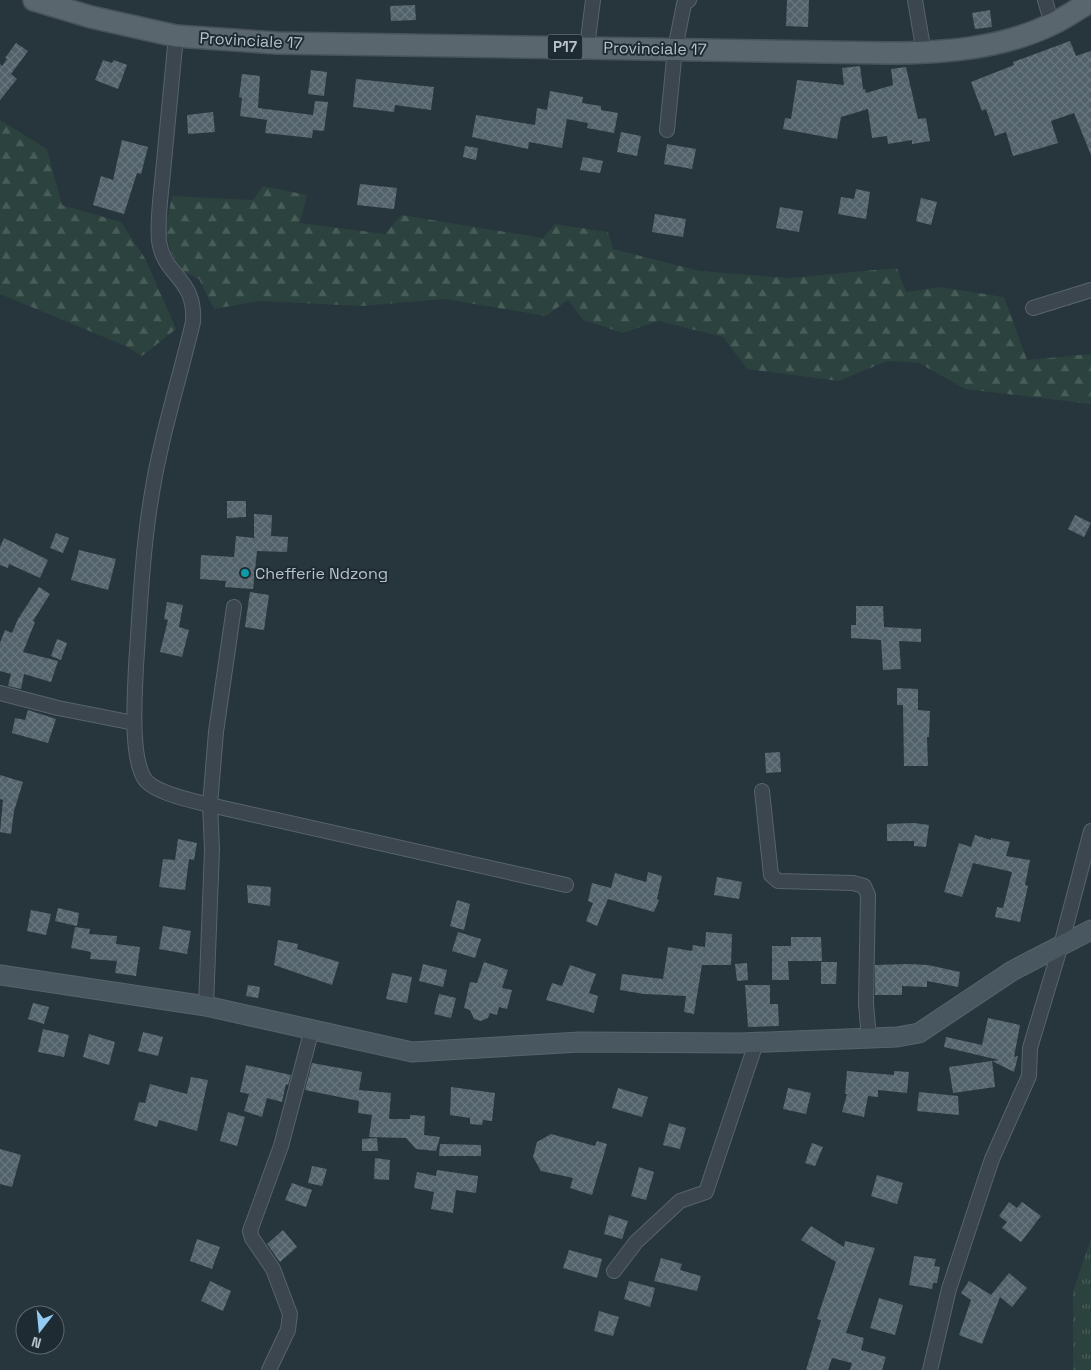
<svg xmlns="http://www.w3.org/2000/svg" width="1091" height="1370" viewBox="0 0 1091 1370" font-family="'Space Grotesk',sans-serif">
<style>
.grass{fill:url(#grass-tufts)}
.forest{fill:url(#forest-firs)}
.building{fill:url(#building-cross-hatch)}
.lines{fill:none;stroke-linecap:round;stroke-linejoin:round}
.street-casing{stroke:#58646b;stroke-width:16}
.secondary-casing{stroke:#58646b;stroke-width:21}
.primary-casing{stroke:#47525a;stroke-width:24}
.street{stroke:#3b464e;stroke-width:14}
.secondary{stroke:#495760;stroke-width:19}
.primary{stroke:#59666d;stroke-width:21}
.culture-dot{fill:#0f9aa8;stroke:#1f2b33;stroke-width:2}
.labels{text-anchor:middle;stroke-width:4;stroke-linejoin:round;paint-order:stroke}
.shield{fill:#1f2b33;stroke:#89949b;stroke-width:1}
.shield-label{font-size:15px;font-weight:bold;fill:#b7c1c8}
.street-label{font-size:16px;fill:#b7c1c8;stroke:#1f2b33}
.poi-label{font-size:16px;fill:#b7c1c8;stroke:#1f2b33;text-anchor:start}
</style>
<defs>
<pattern id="grass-tufts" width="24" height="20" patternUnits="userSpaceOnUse" patternTransform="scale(1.25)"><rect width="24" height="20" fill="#2c423e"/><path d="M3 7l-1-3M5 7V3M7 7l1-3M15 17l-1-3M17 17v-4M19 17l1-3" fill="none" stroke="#485c58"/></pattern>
<pattern id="forest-firs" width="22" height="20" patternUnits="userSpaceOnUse" patternTransform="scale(1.25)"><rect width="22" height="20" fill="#2c423e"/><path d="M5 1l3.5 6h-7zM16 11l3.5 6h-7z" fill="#485c58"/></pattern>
<pattern id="building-cross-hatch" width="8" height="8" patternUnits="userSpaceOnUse" patternTransform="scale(1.25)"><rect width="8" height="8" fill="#52626a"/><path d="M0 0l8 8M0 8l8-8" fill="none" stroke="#69777e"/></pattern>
</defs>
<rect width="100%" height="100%" fill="#27353d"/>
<path class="grass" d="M1091,1238V1370H1073V1291Z"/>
<path class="forest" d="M0,120L47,149L62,205L121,222L146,260L176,329L142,356L123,345L0,294Z
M263,186L307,195L300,223L385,234L401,215L543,238L555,224L608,232L613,249L700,271L788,278L897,268L906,292L940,287L1004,297L1027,360L1091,354V404L965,389L919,363L887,361L839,381L747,369L723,337L658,321L623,333L583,320L568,300L546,316L445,299L361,306L259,301L214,309L199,279L182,271L171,252L165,231L172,196L253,200Z"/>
<path class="building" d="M787,0H809L808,27L786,26Z
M415,5L416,20L391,21L390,6Z
M990,10L992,27L975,29L972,13Z
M1070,41L1076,56L1091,51V155L1074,113L1051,121L1058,143L1013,156L1006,132L995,136L986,109L982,111L971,82L1014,65L1013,62Z
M16,43L28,51L11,74L17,79L0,100V64L2,66L7,59L5,58Z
M103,60L112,63L114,60L127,65L118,89L95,80Z
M860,66L863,89H865L866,93L893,85L891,69L906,67L918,119L926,118L930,141L912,144V140L888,144L887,136L872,138L868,109L841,117L837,139L783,129L785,118L791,119L797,80L844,85L842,68Z
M311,70L327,72L324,96L308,94Z
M242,74L260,76L258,108L313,115L315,101L328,102L324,131L313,130L312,138L265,133L267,120L240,116L242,98L239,97Z
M356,79L434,87L431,110L395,105L394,112L353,107Z
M550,91L583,97L582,103L601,106V110L618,113L614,133L587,128L588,123L567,119L562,148L529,142L528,149L472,137L476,115L535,125L537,108L547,110Z
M213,112L215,132L188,134L187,115Z
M621,132L641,136L637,156L617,152Z
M122,140L148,147L141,174L137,173L124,214L93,205L101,176L113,180Z
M667,144L696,149L692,169L664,164Z
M465,146L478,148L476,160L463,157Z
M583,157L603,161L600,173L580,170Z
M360,184L397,188L394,209L357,205Z
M856,189L870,192L866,219L838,214L841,197L854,199Z
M921,198L937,202L931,225L916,221Z
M780,207L803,211L799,232L776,228Z
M655,214L686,219L683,237L652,232Z
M227,501H246V517L227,518Z
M254,514L272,515L271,536L288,537L287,552L257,551L253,589L225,587L226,581L200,579L201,555L234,557L236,536L254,538Z
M1075,515L1091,523L1084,537L1068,529Z
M56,533L69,538L63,553L50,548Z
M4,538L48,560L40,578L9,564L8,568L0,565V547Z
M79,550L116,559L108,590L71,580Z
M39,587L50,594L33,621L35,622L23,652L58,661L51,682L24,674L21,689L8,686L11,674L0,671V643L5,630L12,633L18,619Z
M250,592L269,595L264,630L245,627Z
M167,602L183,605L179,627L189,630L182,657L160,652L168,620L164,619Z
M856,606H883L884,627L921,629V642L899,641L901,669L883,670L881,640L851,638V625H856Z
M57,639L67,643L61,660L51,656Z
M897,688L918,689V710L930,711L929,737H927L928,766H904L903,705H897Z
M28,710L56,719L48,743L12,733L15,718L25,720Z
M780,752L781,772L766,773L765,753Z
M0,775L23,782L14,811L11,834L0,832L3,800L0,799Z
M914,823L929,825L926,847L914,846V841H887V824Z
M975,835L991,840V838L1010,842L1006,856L1030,860L1025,885L1028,886L1020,922L995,917L997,907L1003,908L1012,872L973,863L962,897L944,892L959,843L971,847Z
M178,839L197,843L194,860L189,859L185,890L159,887L163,859L175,860Z
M648,872L662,876L657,899L659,900L654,912L608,899L597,926L586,921L593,903L588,901L592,883L611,888L615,873L646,882Z
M717,877L742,882L739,899L714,895Z
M247,885L271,887L270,906L248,903Z
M457,900L470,904L464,930L450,926Z
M58,908L79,913L77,926L55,921Z
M31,910L51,914L46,935L27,931Z
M163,926L191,931L187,954L159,949Z
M75,927L90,929L89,934L117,936L116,944L140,947L136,976L115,973L117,961L90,959L91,952L71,948Z
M458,932L481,939L475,958L452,951Z
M706,932L732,934L731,965H702L694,1014L684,1012L686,996L644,994L620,990L622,974L663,979L668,947L692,951L693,945L705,947Z
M791,937H821L822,961H788L789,980H772V946H791Z
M278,940L298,944L297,949L339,962L332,985L274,965Z
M484,962L508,970L502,988L512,990L507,1009L499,1007L497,1015L490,1013L488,1018L481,1021L474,1019L470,1010L464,1008L470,982L477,983Z
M821,962H837L836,984H821Z
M747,963L748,980L737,981L735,964Z
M423,964L447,970L443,987L419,981Z
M908,964L928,965L960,972L958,987L927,981V987L902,986V995H875V965Z
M570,965L596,974L589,993L598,996L594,1013L546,1000L552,983L562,986Z
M392,973L412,977L407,1003L386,999Z
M248,985L260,987L258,998L246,996Z
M745,985H770V1004H778L779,1026L748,1027Z
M439,994L456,998L451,1018L434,1014Z
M33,1003L49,1007L44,1024L28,1019Z
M988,1018L1020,1025L1014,1057L1018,1056L1014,1072L992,1061L999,1060L944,1047L946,1037L982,1045Z
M43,1029L69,1035L64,1057L38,1052Z
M143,1032L163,1037L158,1056L138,1051Z
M89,1034L115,1042L109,1065L83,1057Z
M992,1061L995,1087L953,1093L949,1067Z
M312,1063L362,1072L359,1090L391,1093L389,1119H410V1115L425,1116L424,1135L440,1137L436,1151L416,1149L406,1138L369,1137L372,1115L358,1113L359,1101L305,1090Z
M246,1065L291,1075L288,1085L286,1084L282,1102L267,1098L262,1117L244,1111L249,1094L240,1092Z
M847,1071L894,1075V1071L909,1072L907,1093L878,1090V1097L868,1096L864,1117L842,1112L847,1094H845Z
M191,1077L208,1080L197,1131L159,1120L157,1127L134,1120L139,1102L145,1103L150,1084L187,1094Z
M451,1087L495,1093L492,1121L483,1120L482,1125L470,1124V1118L450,1115Z
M618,1088L648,1097L642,1117L612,1108Z
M788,1088L811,1093L806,1114L783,1109Z
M919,1092L958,1096L959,1115L917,1111Z
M228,1112L245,1117L237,1146L220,1141Z
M669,1123L686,1128L680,1149L663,1145Z
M551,1134L595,1146L597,1141L607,1144L592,1195L570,1188L573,1178L541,1171L533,1157L537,1142Z
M377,1138L378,1151H362V1139Z
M812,1143L823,1147L815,1166L805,1163Z
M440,1144L481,1145V1156H439Z
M0,1149L21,1155L12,1187L0,1184Z
M375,1158L390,1160L389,1180L374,1179Z
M312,1166L327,1169L322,1186L308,1183Z
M639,1167L654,1172L646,1200L631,1196Z
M437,1170L478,1176L476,1193L456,1190L453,1213L431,1209L434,1192L414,1188L417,1172L436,1176Z
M877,1175L903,1183L897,1204L871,1196Z
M292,1183L312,1190L306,1207L285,1200Z
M1009,1202L1017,1208L1022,1202L1041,1216L1021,1242L1002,1228L1007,1222L999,1216Z
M609,1215L628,1221L622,1239L604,1234Z
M811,1226L844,1247L845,1241L875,1248L846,1333L864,1338L861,1350L886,1357L882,1370H850L852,1363L832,1358L828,1370H806L821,1320L817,1319L836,1262L801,1240Z
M283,1230L297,1247L280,1262L267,1244Z
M197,1239L220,1247L212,1269L190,1261Z
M569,1250L602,1259L597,1278L563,1268Z
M914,1256L936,1259L934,1266L940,1267L937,1283H933L932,1289L909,1285Z
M661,1258L682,1264L680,1270L701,1276L697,1291L654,1281Z
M1009,1273L1027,1288L1012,1307L1000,1297L982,1344L959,1335L971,1300L961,1293L969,1281L991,1295Z
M210,1281L231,1291L223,1311L201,1301Z
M629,1281L655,1288L650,1307L624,1299Z
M879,1298L903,1305L895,1335L870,1328Z
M599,1311L619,1317L613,1336L594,1331Z"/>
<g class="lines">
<defs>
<path id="street" d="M915,0L924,53
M1045,0L1052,24
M176,36C172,81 167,127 163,172C161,194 157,219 159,241C164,277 196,277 193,322C179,381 160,439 151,499C142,554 140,610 136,666C135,694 130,754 144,778C153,793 194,801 210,805L212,849L206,1006
M587,47L593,0
M667,130L675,49L684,4L689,0
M1033,308L1091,290
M234,607L216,732L210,805L566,885
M0,693L58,708L134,723
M762,791L771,875L778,881L853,883L864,886L868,895L866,1004L869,1039
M614,1271L636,1242L680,1201L706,1192L756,1043
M269,1370L288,1330L290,1314L273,1269L252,1238L250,1231L281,1146L312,1029
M930,1370L949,1289L977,1204L992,1159L1029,1076L1030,1048L1061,945L1091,831"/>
<path id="secondary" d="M0,975L206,1006L412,1052L580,1042L740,1043L897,1037L919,1033L1012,971L1091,930"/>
<path id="primary" d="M34,0L91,17L176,36L277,43L887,53C942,53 1001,49 1052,24C1065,18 1078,9 1091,1"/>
</defs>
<use href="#street" class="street-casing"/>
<use href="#secondary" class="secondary-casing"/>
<use href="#primary" class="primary-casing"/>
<use href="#street" class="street"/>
<use href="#secondary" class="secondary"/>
<use href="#primary" class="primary"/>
</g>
<circle class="culture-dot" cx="245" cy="573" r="5"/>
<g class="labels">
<rect class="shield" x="547.5" y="34.5" width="35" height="25" rx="4"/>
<g class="shield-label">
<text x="565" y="52">P17</text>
</g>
<g class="street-label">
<text transform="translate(251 40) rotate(3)" y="6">Provinciale 17</text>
<text transform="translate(655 48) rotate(1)" y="6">Provinciale 17</text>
</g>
<g class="poi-label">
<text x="255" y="579">Chefferie Ndzong</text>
</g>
</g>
<g transform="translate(40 1330) rotate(196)"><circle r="24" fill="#1f2b33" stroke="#5c676f"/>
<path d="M0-4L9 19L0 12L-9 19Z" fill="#94cbf0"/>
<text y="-8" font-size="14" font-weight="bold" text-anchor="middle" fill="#b7c1c8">N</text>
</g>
</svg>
